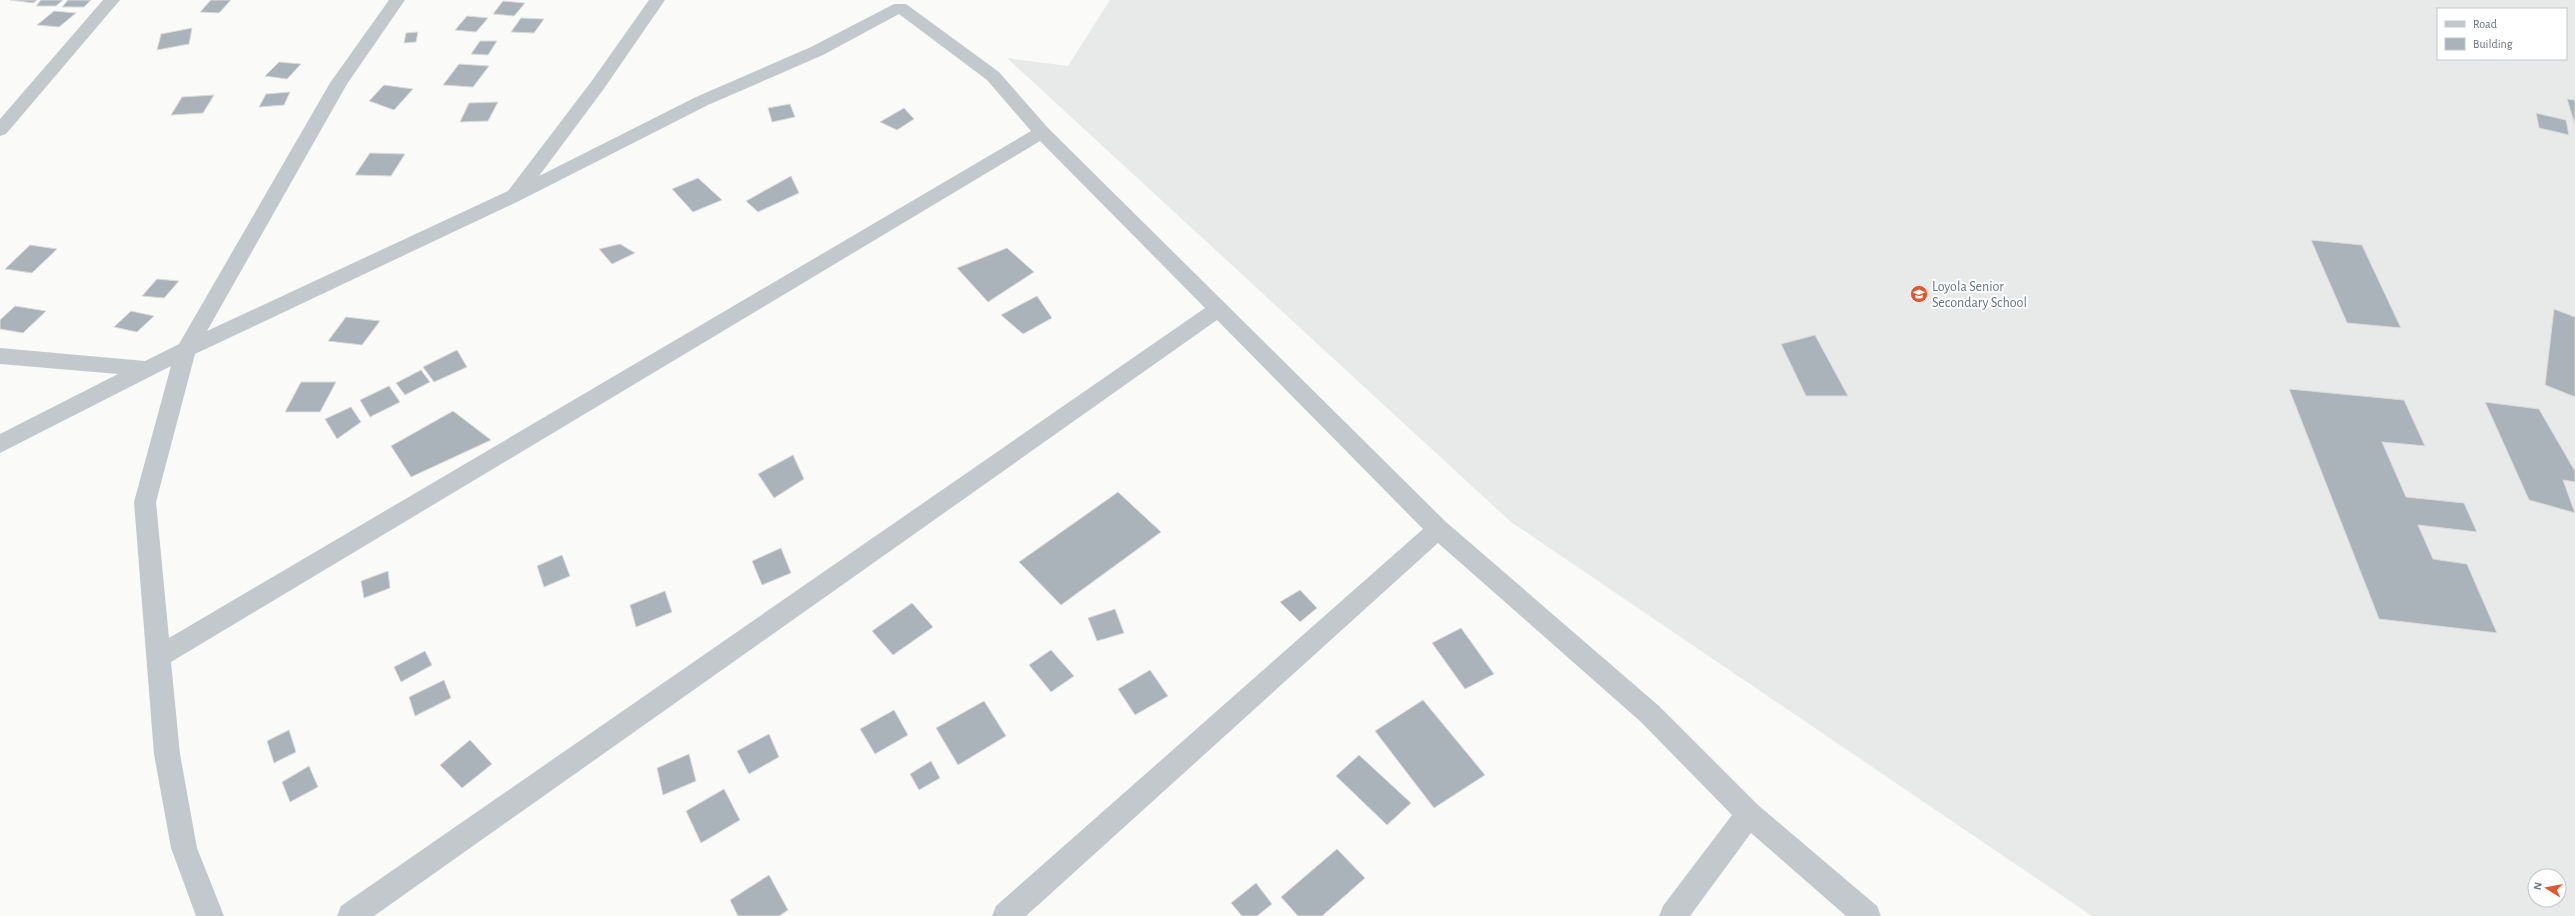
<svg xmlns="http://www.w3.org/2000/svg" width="2575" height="916" viewBox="0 0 2575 916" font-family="'Alegreya Sans',sans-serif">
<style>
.built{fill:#e8e9e9;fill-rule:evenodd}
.building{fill:#aab3b9;stroke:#dcdcda}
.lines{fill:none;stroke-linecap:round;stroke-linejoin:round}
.minor{fill:#c3c8cc;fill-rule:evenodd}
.labels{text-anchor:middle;stroke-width:4;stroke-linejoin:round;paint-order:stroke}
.poi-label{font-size:14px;fill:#657683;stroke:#fff;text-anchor:start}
</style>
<rect width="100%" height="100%" fill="#fafaf8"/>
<path class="built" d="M1110,0H2575V916H2092L1511,522L1007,58L1068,66ZM2438,9H2566V59H2438ZM2535,876H2559V900H2535Z"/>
<path class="building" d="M10,0H37L33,3Z
M41,0H63L56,6H36Z
M68,0H91L84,7H62Z
M211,0H231L219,13L200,12Z
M503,1L525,3L514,16L493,14Z
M54,11L76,13L59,27L37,25Z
M467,16L488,18L476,32L455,30Z
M521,18L544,19L534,33L511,32Z
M192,28L189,44L157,50L161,34Z
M418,32L416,42L404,43L406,33Z
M480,41H497L488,55L471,54Z
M279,62L301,64L287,79L265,76Z
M459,64L489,66L473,87L443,85Z
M384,85L413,89L394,110L369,101Z
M290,92L284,105L259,107L266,94Z
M214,95L203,113L171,115L182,97Z
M2567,99L2575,100V125Z
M498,102L488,121L460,122L469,103Z
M790,104L795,117L772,122L768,108Z
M904,108L914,119L897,130L880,122Z
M2536,113L2566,120L2569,135L2539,128Z
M370,153L405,154L391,176L355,175Z
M791,176L799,193L758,212L746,201Z
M698,178L722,200L693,212L672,189Z
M2311,240L2362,245L2401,328L2347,323Z
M620,244L635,253L612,264L599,249Z
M30,245L57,249L32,273L5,269Z
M1007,248L1034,272L988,302L957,268Z
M157,279L179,281L164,298L142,296Z
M1037,296L1052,318L1023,334L1001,315Z
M15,306L46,311L23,333L0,329V320Z
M2554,309L2575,317V397L2545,385Z
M131,311L154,316L137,332L114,327Z
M346,317L380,321L362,345L328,341Z
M1815,335L1848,396H1806L1781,344Z
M457,350L467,367L434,382L423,367Z
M421,370L430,382L405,395L396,383Z
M301,382H336L320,412H285Z
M389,386L400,402L370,417L360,400Z
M2289,389L2404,400L2425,446L2382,442L2406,497L2464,503L2477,532L2418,525L2433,559L2467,564L2497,633L2379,619Z
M2485,402L2539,409L2575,471V482L2563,480L2575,513L2529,500Z
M351,407L361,422L337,439L325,419Z
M453,411L491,440L411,477L391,446Z
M793,455L804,479L774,498L758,474Z
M1118,492L1161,532L1061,605L1019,562Z
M781,548L791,573L762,585L752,561Z
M562,555L570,576L544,587L537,566Z
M388,571L390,588L364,598L361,581Z
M1300,590L1317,608L1300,622L1280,602Z
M665,591L672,612L636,627L630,605Z
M912,603L933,627L893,655L872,631Z
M1115,609L1124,633L1097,641L1088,618Z
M1461,628L1494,674L1465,689L1432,643Z
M1051,650L1074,676L1051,692L1029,665Z
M425,651L432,665L401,682L394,667Z
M1150,670L1168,696L1135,715L1118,689Z
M444,680L451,698L415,716L409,697Z
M1423,700L1485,775L1434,808L1375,731Z
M984,701L1006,736L958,765L936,728Z
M894,710L908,735L875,754L860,729Z
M289,730L296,752L274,763L267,741Z
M769,734L779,757L749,774L737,751Z
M470,740L492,764L462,788L440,765Z
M689,754L696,781L663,795L657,768Z
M1359,755L1411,803L1387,825L1336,776Z
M931,761L940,778L919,790L910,774Z
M309,766L318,787L290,802L282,782Z
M724,789L740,820L701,843L686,811Z
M1337,849L1365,878L1322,916H1298L1281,897Z
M769,875L788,910L779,916H738L730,900Z
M1256,883L1272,904L1257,916H1242L1231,903Z"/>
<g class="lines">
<path class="minor" d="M103,0H120L6,134L0,136V119Z
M389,0H405L347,84L207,331L508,191L591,82L649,0H665L603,90L539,176L696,97L811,47L894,4H906L999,72L1048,128L1446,522L1659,706L1758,805L1877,906L1881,916H1846L1751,833L1690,916H1659L1663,906L1732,815L1641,722L1438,543L1026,916H992L996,906L1423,529L1217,320L374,916H337L341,906L1205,308L1040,141L171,662L180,754L197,848L224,916H196L171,848L154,754L134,502L171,366L0,453V434L118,374L0,364V348L145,361L179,344L330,83ZM899,14L987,80L1031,131L169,638L156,502L195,354L521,200L708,105L823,55Z"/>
</g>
<defs>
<symbol id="school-disc" viewBox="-11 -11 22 22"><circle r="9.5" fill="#e4572e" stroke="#fff"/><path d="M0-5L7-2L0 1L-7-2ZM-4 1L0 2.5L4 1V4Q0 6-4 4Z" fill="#fff"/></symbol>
</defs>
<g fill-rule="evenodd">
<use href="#school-disc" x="1909" y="284" width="20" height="20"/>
</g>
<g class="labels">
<g class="poi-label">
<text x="1932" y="291">Loyola Senior<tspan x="1932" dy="16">Secondary School</tspan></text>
</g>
</g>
<rect x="2437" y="8" width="130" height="52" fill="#ffffff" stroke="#c1c8cd"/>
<rect x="2445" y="21" width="20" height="6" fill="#c3c8cc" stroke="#c1c8cd"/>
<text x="2473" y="28" font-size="12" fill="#657683">Road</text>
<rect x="2445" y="38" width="20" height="12" fill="#aab3b9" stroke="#c1c8cd"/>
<text x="2473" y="48" font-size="12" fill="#657683">Building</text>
<g transform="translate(2547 888) rotate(281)"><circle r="19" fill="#ffffff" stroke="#c1c8cd"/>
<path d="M0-3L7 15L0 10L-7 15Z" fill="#e4572e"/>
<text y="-6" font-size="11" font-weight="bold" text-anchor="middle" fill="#657683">N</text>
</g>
</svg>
